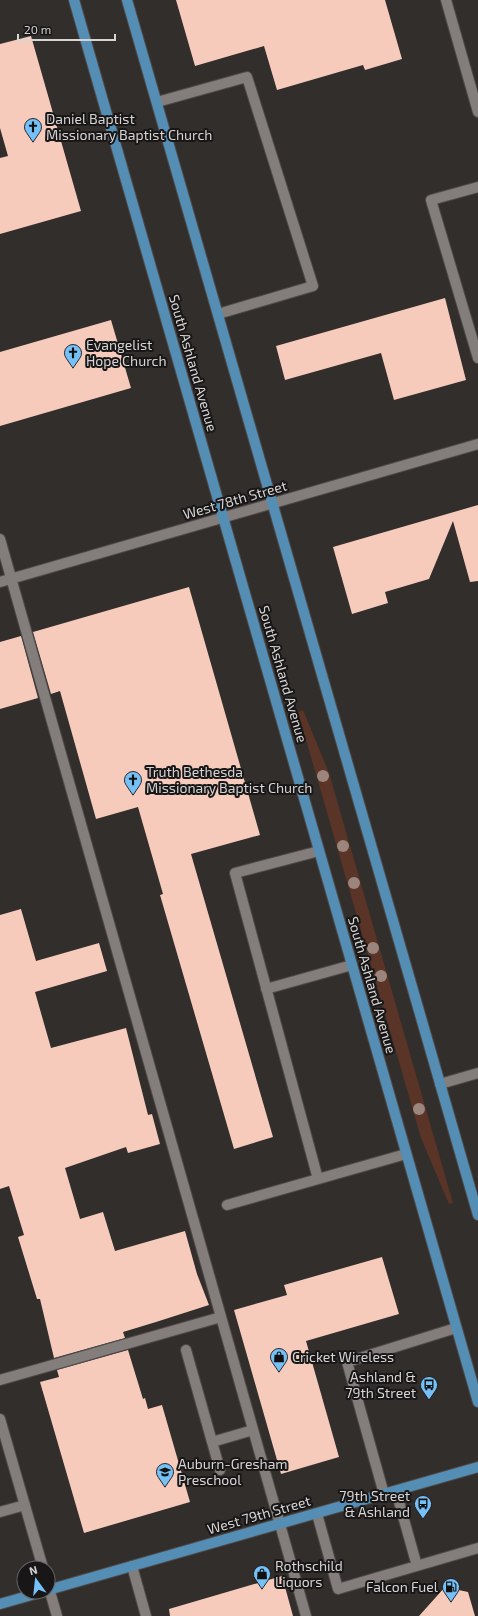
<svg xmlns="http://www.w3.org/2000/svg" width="478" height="1616" viewBox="0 0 478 1616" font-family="'Exo 2',sans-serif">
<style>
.green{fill:#5a3427}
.building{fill:#f6cbbc}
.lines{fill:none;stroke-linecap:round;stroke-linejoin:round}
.minor-casing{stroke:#4f4b4a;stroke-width:12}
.major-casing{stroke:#4f4b4a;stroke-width:12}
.minor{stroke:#837e7c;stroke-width:10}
.major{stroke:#548eb4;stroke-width:10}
.tree{fill:#9c857d}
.labels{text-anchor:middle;stroke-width:4;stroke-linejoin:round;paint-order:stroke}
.poi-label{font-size:14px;fill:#d7d4d4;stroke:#181616;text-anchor:start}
.street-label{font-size:14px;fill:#d7d4d4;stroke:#181616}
</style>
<rect width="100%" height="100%" fill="#322e2c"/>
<path class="green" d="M303,710L329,773L453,1203L449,1204L421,1138L298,712Z"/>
<path class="building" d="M176,0H385L402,59L365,70L363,65L277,90L264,46L195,66Z
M31,36L81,211L0,234V158L8,156L0,128V44Z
M445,298L466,380L394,400L381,353L285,380L276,346Z
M111,320L131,388L0,426V352Z
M478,505V581L470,582L453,521L429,579L385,592L388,603L352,614L333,547Z
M189,587L260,835L191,854L273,1137L234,1149L160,895L163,894L138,807L96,819L60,691L51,694L33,632Z
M21,636L38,698L0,709V642Z
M21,909L36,961L99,943L107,971L35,992L51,1048L126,1028L148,1115L152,1114L160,1144L128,1153L126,1147L65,1168L80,1219L103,1212L115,1251L185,1231L197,1274L209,1305L156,1322L123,1332L125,1338L54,1358L40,1299H37L18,1237L24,1235L9,1186L0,1189V915Z
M382,1257L399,1314L306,1341L339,1457L281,1474L234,1310L287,1295L284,1285Z
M128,1350L143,1399L145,1398L148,1409L162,1405L190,1502L84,1533L40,1382L59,1377L57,1370Z
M282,1576L293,1616H170L169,1609Z
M445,1587L468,1592L475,1616H419Z"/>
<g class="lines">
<defs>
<path id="minor" d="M446,0L478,112
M157,102L247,77L313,286L218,314
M478,187L431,200L478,358
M0,539L306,1616
M0,582L478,444
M266,989L352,965
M440,1084L478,1073
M318,1179L235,873L319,851
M227,1205L406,1154
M186,1350L220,1470
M0,1380L221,1317
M0,1419L43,1568
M212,1442L253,1430
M396,1491L417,1566
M384,1494L347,1362L456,1328
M0,1512L25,1505
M317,1514L338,1589L478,1548
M132,1566L146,1616
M48,1585L57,1616"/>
<path id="major" d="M74,0L478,1402
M127,0L478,1215
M48,1590L478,1467
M0,1604L42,1592"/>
</defs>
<use href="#minor" class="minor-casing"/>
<use href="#major" class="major-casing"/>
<use href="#minor" class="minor"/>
<use href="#major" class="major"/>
</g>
<g class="tree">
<circle cx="323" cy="776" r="6"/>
<circle cx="343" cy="846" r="6"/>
<circle cx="354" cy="883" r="6"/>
<circle cx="373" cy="948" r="6"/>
<circle cx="381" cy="976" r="6"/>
<circle cx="419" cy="1109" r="6"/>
</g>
<defs>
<symbol id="church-pin" viewBox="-11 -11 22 30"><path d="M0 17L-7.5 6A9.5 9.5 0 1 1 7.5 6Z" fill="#75c0f6" stroke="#181616"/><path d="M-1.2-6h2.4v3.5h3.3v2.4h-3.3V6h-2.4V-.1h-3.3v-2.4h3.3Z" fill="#111"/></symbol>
<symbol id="shop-pin" viewBox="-11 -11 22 30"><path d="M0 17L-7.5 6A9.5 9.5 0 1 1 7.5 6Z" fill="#75c0f6" stroke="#181616"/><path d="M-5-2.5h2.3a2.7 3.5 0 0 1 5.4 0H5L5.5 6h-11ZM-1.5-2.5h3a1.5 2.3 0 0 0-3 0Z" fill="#111"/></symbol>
<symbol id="bus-pin" viewBox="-11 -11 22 30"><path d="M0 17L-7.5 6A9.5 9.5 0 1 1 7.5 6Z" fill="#75c0f6" stroke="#181616"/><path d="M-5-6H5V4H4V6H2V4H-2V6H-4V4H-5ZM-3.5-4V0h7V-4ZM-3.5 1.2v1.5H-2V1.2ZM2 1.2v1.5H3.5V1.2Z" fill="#111"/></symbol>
<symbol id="school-pin" viewBox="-11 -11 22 30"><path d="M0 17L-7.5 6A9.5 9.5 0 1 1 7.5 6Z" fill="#75c0f6" stroke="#181616"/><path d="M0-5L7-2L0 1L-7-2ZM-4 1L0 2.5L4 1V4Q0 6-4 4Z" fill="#111"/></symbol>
<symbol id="fuel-pin" viewBox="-11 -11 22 30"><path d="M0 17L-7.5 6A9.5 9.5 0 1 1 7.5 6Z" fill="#75c0f6" stroke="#181616"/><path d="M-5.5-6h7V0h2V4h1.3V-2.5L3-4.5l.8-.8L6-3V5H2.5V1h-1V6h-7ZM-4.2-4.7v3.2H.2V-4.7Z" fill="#111"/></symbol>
</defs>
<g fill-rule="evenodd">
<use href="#church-pin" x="23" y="117" width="20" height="27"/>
<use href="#church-pin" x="63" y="343" width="20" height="27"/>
<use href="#church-pin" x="123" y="770" width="20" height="27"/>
<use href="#shop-pin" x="269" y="1347" width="20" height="27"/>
<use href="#bus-pin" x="419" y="1375" width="20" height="27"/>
<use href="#school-pin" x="155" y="1462" width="20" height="27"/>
<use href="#bus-pin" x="413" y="1494" width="20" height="27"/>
<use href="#shop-pin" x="252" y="1564" width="20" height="27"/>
<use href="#fuel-pin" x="441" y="1577" width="20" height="27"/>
</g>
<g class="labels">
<g class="poi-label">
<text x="46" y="124">Daniel Baptist<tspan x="46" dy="16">Missionary Baptist Church</tspan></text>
<text x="86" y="350">Evangelist<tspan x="86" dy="16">Hope Church</tspan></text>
<text x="146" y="777">Truth Bethesda<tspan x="146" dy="16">Missionary Baptist Church</tspan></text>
<text x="292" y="1362">Cricket Wireless</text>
<text x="416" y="1382" text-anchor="end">Ashland &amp;<tspan x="416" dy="16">79th Street</tspan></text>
<text x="178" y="1469">Auburn-Gresham<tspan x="178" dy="16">Preschool</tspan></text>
<text x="410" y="1501" text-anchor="end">79th Street<tspan x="410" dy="16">&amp; Ashland</tspan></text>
<text x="275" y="1571">Rothschild<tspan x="275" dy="16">Liquors</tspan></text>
<text x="438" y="1592" text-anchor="end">Falcon Fuel</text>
</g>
<g class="street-label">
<text transform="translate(193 363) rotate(74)" y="5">South Ashland Avenue</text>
<text transform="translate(235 500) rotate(-16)" y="5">West 78th Street</text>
<text transform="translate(283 674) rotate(74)" y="5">South Ashland Avenue</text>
<text transform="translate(372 985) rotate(74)" y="5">South Ashland Avenue</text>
<text transform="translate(259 1515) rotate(-16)" y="5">West 79th Street</text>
</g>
</g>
<g transform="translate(36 1580) rotate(345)"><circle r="19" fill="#181616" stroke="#646262"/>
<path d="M0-3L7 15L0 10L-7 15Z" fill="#75c0f6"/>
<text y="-6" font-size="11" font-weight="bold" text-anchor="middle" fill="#d7d4d4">N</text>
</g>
<path d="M18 34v6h97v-6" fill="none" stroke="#d7d4d4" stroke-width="2"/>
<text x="24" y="34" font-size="12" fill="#d7d4d4" stroke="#181616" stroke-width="3" paint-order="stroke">20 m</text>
</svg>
